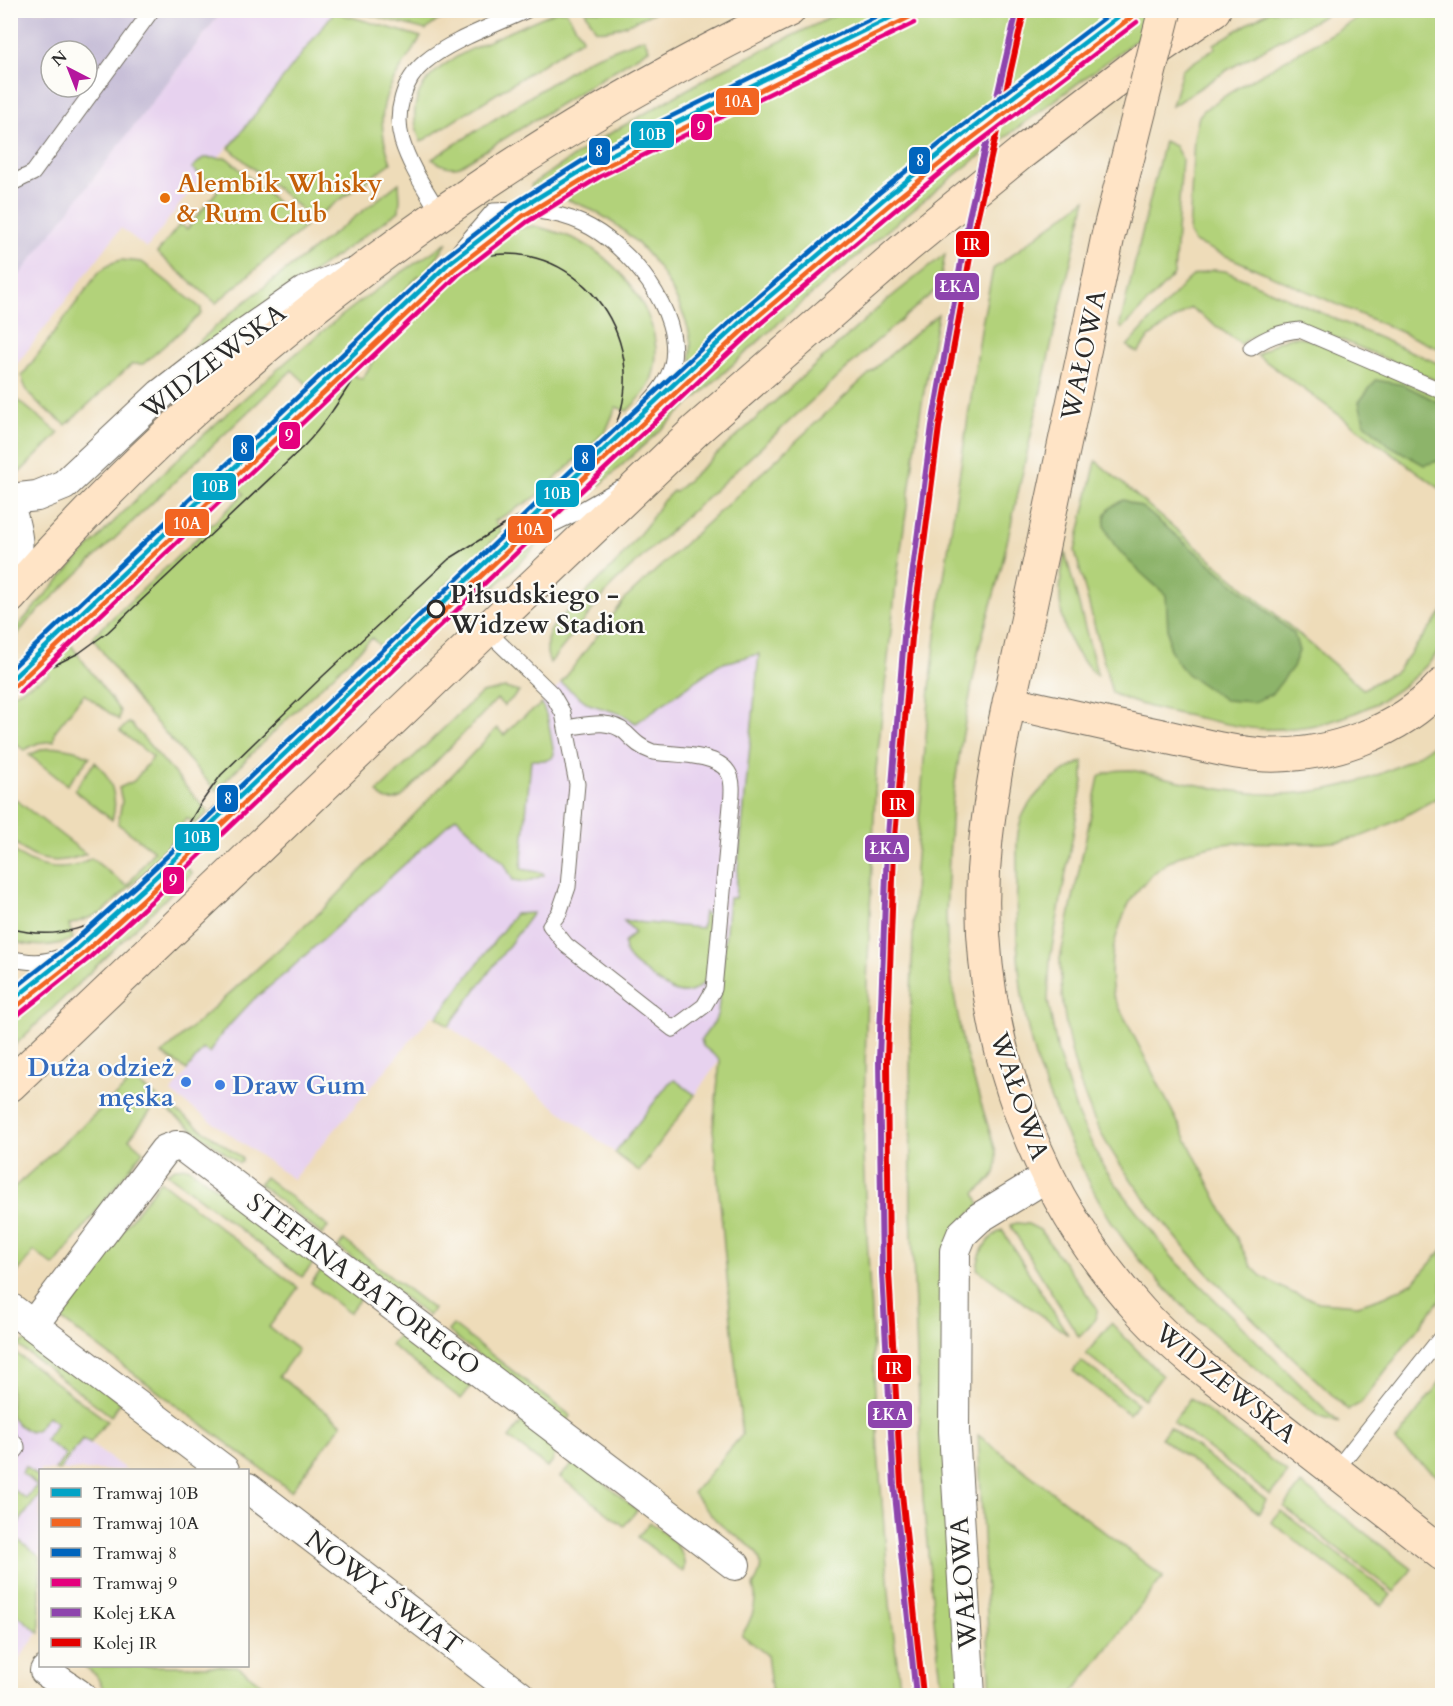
<svg xmlns="http://www.w3.org/2000/svg" width="1453" height="1706" viewBox="0 0 1453 1706" font-family="Cardo,serif">
<style>
.built{fill:#e7d2ef}
.industrial{fill:#c8bfd8;fill-rule:evenodd}
.green{fill:#b2d27a;stroke:#6e7e52;stroke-width:1.5}
.forest{fill:#8db46a;stroke:#5c704a;stroke-width:1.5}
.lines{fill:none;stroke-linecap:round;stroke-linejoin:round}
.lane-casing{stroke:#6f695d;stroke-width:17}
.street-casing{stroke:#6f695d;stroke-width:32}
.secondary-casing{stroke:#6f695d;stroke-width:35}
.lane{stroke:#fff;stroke-width:15}
.street{stroke:#fff;stroke-width:30}
.secondary{stroke:#ffe4c6;stroke-width:33}
.tram{stroke:#2b2b2b;stroke-width:1.5}
.secondary-bridge-casing{stroke:#6f695d;stroke-width:35;stroke-linecap:butt}
.secondary-bridge{stroke:#ffe4c6;stroke-width:33}
.rail-1-casing{stroke:#fdfcf7;stroke-width:10}
.rail-2-casing{stroke:#fdfcf7;stroke-width:10}
.rail-1{stroke:#8e44ad;stroke-width:6}
.rail-2{stroke:#e50000;stroke-width:6}
.tram-1-casing{stroke:#fdfcf7;stroke-width:9}
.tram-2-casing{stroke:#fdfcf7;stroke-width:9}
.tram-3-casing{stroke:#fdfcf7;stroke-width:9}
.tram-4-casing{stroke:#fdfcf7;stroke-width:9}
.tram-1{stroke:#02a3c6;stroke-width:4.5}
.tram-2{stroke:#f26522;stroke-width:4.5}
.tram-3{stroke:#0065bd;stroke-width:4.5}
.tram-4{stroke:#e5007d;stroke-width:4.5}
.food-dot{fill:#e8710a;stroke:#fdfcf7;stroke-width:2}
.stop-dot{fill:#fdfcf7;stroke:#2b2b2b;stroke-width:3}
.shop-dot{fill:#3f7fe0;stroke:#fdfcf7;stroke-width:2}
.labels{text-anchor:middle;stroke-width:4.5;stroke-linejoin:round;paint-order:stroke}
.food-label{font-size:26px;font-weight:bold;fill:#c56008;stroke:#fdfcf7;text-anchor:start}
.street-label{font-size:26px;fill:#2b2b2b;stroke:#fdfcf7}
.stop-label{font-size:26px;font-weight:bold;fill:#2b2b2b;stroke:#fdfcf7;text-anchor:start}
.shop-label{font-size:26px;font-weight:bold;fill:#366cbe;stroke:#fdfcf7;text-anchor:end}
.line-badge{stroke:#fdfcf7;stroke-width:2}
.badge-label{font-size:16px;text-anchor:middle;font-weight:bold;fill:#fff}
</style>
<rect width="100%" height="100%" fill="#fdfcf7"/>
<filter id="ink" filterUnits="userSpaceOnUse"><feTurbulence type="fractalNoise" baseFrequency=".0167" numOctaves="2"/><feDisplacementMap in="SourceGraphic" scale="12" xChannelSelector="R" yChannelSelector="G"/><feConvolveMatrix kernelMatrix="1 2 1 2 8 2 1 2 1" color-interpolation-filters="sRGB"/></filter>
<filter id="wash" filterUnits="userSpaceOnUse"><feTurbulence type="fractalNoise" baseFrequency=".008" numOctaves="4" result="noise"/><feDisplacementMap in="SourceGraphic" scale="24" xChannelSelector="R" yChannelSelector="G"/><feGaussianBlur stdDeviation="1.35" result="paint"/><feColorMatrix in="noise" values="0 0 0 0 0 0 0 0 0 0 0 0 0 0 0 0 0 1.4 0 .05"/><feComposite in="paint" operator="in"/></filter>
<g filter="url(#wash)">
<rect width="100%" height="100%" fill="#eedcb9"/>
<path class="built" d="M222,11H335L242,132L202,175L147,248L121,228L17,364L11,370L10,286Z
M759,654L720,1060L639,1171L433,1014L293,1179L171,1093L203,1049L209,1052L222,1033L253,1000L287,972L456,817L505,865L521,870L531,761L547,760L554,755L548,720L542,704L561,683L577,695L601,709L621,714L636,723L719,664Z
M10,1349L100,1416L83,1439L127,1470H40V1557L11,1534Z
M10,1610L39,1632L11,1670H10Z"/>
<path class="industrial" d="M11,11H222L11,286ZM51,51H87V87H51Z"/>
<path class="green" d="M1372,10L1442,11V350L1194,242L1189,233L1194,137L1199,116L1204,110L1237,88Z
M354,11H459L437,21L426,30Z
M557,11H566L581,35L582,39L421,142C396,83 449,59 493,39C515,29 536,20 557,11Z
M585,11H657C642,18 613,33 596,30Z
M844,11H1175L961,170L889,229L793,310L600,485L570,506L541,518L700,368C698,365 692,361 691,358C690,357 691,350 691,349C691,339 689,330 686,322C663,258 618,212 552,195L553,193L546,183L535,191L531,187L532,184L602,138L723,69Z
M1269,11H1332L1229,69L1172,106L1182,70L1215,48L1214,44Z
M334,12L421,37C391,85 369,104 391,163L313,219L229,148Z
M644,38L649,49L460,166C448,169 441,165 432,159L589,59Z
M1164,141L1175,146L1182,159L1174,275L1122,329L1120,325Z
M203,158H227L305,227L216,303L157,253L180,224L187,229L218,190L192,168Z
M399,183L400,199L399,211L291,288L156,380L232,312Z
M1086,199L1055,328L1001,569L979,648L961,744L952,803L946,914L948,960L963,1045L996,1152C999,1177 993,1177 975,1193L980,1205L962,1221L960,1696L943,1695L935,1630L923,1499L911,1209L910,1031L915,869L930,688L939,611L982,324L993,269Z
M534,226C550,230 566,234 581,242C628,267 675,334 648,387C643,396 634,404 627,411L616,407L606,431L536,497L495,521L502,532L381,647L372,638L261,744L216,791L139,703L92,637L244,494L233,482L349,373L362,379L393,331L448,278L481,265L474,252C493,236 509,229 534,226Z
M447,242L423,278L419,276L406,289L409,293L310,387L292,370L28,621L11,643V634C90,542 176,456 269,377C304,346 340,315 379,288C401,272 424,258 447,242Z
M945,254L939,287L871,346L613,584L550,663L547,654V640L550,631L556,623L618,561L650,521L661,503L673,491L675,492L886,301Z
M121,260L142,262L201,308V314L143,364H132L66,425C49,411 25,399 22,376L99,272L112,263Z
M1213,270L1225,271L1442,365V383L1300,322C1275,324 1261,329 1241,344L1191,308L1149,337L1138,353L1127,346L1186,282L1194,275Z
M938,314L920,414L896,584L876,770L867,984L863,1156L878,1451L890,1604L901,1695H772L767,1655L742,1635C751,1621 759,1603 753,1586C776,1552 742,1543 721,1525C711,1516 702,1504 693,1493L742,1435L713,1129L720,1060L703,1046L701,1040L715,1021L718,1012L729,898H735L759,654L719,664L636,723L621,714L589,704L561,683L626,598L884,360Z
M1290,337H1301L1317,342L1442,398V490L1257,355L1277,342Z
M10,394L59,433L20,472L13,475H10Z
M1096,461L1363,689L1397,671L1442,612V647C1401,702 1331,732 1262,729C1240,728 1217,722 1195,717C1166,711 1138,706 1112,693L1075,551Z
M537,546L489,592L477,579C496,564 514,553 537,546Z
M1065,552L1098,677C1091,669 1082,661 1076,652C1056,621 1058,586 1065,552Z
M68,641L120,711L119,720L84,694L55,731L54,741L38,743L24,750L11,740V695L49,675L44,663Z
M505,688L519,692L504,706L497,699L402,797C391,802 384,802 377,792L467,706L482,693Z
M542,704L548,720L554,754L552,758L547,760H531L521,869L543,873L544,875L526,882L513,880L504,863L456,817L287,972L253,1000L222,1033L209,1053L203,1049L187,1070L162,1054L328,905L497,728L504,735L519,720Z
M128,723L131,724L208,812L196,823L186,818L165,853L102,913L69,925L73,939C51,948 33,947 11,941L10,847C30,868 66,876 91,858L127,886L154,851L118,824L122,801L119,788L134,781L153,757L120,731Z
M1442,738V795C1416,809 1376,835 1347,840C1286,851 1219,827 1164,865C1148,877 1134,892 1126,910C1113,941 1108,961 1113,995L1251,1266L1261,1276L1290,1292L1319,1302L1358,1305L1385,1296L1414,1282L1442,1250V1297L1361,1403L1348,1410C1277,1342 1202,1275 1143,1196C1124,1170 1105,1145 1092,1115C1071,1065 1061,1012 1060,959L1099,777C1109,770 1119,770 1131,770C1165,777 1200,787 1234,791C1306,802 1386,783 1442,738Z
M59,747L75,750L90,757L67,785L29,755L43,749Z
M1083,761V781L1050,958L1048,1001L1058,1053L1078,1116L1104,1168L1170,1255L1339,1423L1318,1416C1249,1363 1177,1311 1124,1240C1104,1213 1089,1183 1075,1153C1060,1122 1045,1090 1035,1057C1019,1001 1015,940 1017,882C1018,861 1014,834 1023,815C1035,789 1059,773 1083,761Z
M95,762C111,776 119,799 112,820L74,790Z
M11,796L86,854C57,866 31,862 11,838Z
M182,863L192,873L11,1049V1010L81,954Z
M704,912L713,919L708,977C689,1005 669,991 649,975C637,966 624,960 624,943L635,932L624,921L702,928Z
M533,913L449,1026L437,1017L515,914Z
M133,1080L242,1158V1162L239,1163L157,1103L129,1139L143,1151L54,1266L34,1251L17,1273L11,1274V1190Z
M675,1080L695,1095L639,1171L615,1153L669,1083Z
M188,1167L316,1260L302,1277L167,1173L175,1168Z
M265,1177L328,1227L322,1235L259,1184Z
M160,1181L298,1288L269,1327L298,1350L279,1376L342,1424L291,1491L61,1319L60,1312Z
M1017,1223L1028,1224L1040,1230L1097,1308C1098,1321 1087,1329 1079,1337L1010,1225Z
M1002,1230L1068,1335L977,1269C979,1252 987,1238 1002,1230Z
M344,1240L433,1309L428,1316L338,1247Z
M324,1267L362,1296L349,1313L311,1283Z
M1111,1323L1162,1376L1144,1399L1086,1354Z
M453,1325L571,1416L565,1424L448,1331Z
M403,1330L473,1384L461,1399L391,1345Z
M29,1339L121,1402L111,1416L17,1345Z
M13,1351L107,1421L90,1443L83,1439L59,1470H55L66,1455L45,1440L57,1423L48,1416L36,1430L30,1432L17,1424L11,1416L10,1355Z
M1081,1361L1137,1403L1129,1414L1073,1371Z
M1442,1379V1480L1395,1442Z
M1190,1398L1288,1473L1270,1495L1173,1422Z
M523,1420L556,1448L553,1461L547,1467L509,1438Z
M1169,1427L1266,1500L1259,1513L1161,1438Z
M978,1435L1163,1577L1071,1695H991Z
M574,1463L581,1464L637,1510L624,1526L560,1477Z
M25,1466L40,1478V1494L11,1533V1526L17,1517L11,1512V1488L26,1499L37,1485L22,1473Z
M1301,1484L1412,1569L1394,1592L1284,1507Z
M1281,1511L1391,1595L1382,1606L1271,1522Z
M650,1522C665,1534 690,1550 683,1572L638,1537Z
M11,1534L40,1557V1633L11,1610Z
M84,1666H237L276,1695H111L103,1688L96,1675Z"/>
<path class="forest" d="M1376,380L1404,385L1442,404V460L1424,465L1389,445L1364,422L1359,402Z
M1124,500L1143,508L1294,634L1299,651L1293,667L1272,694L1254,702L1225,700L1187,674L1177,662L1169,647L1166,595C1147,577 1069,520 1124,500Z"/>
</g>
<g filter="url(#ink)">
<g class="lines">
<defs>
<path id="lane" d="M10,184L33,173L152,10
M440,214C426,190 410,167 402,141C394,113 403,80 425,62C451,40 496,25 527,10
M1251,348C1267,337 1280,332 1300,330L1442,391
M508,546L578,512L620,488
M487,631L552,694L563,713L566,728L577,784L568,887L559,913L550,925L566,945L673,1029L704,1006L714,989L731,805C732,795 734,781 728,772C716,753 675,755 653,752C641,748 635,742 626,733C609,718 587,725 566,728
M10,684L419,296L448,264L493,211C524,209 553,210 582,223C628,244 684,312 672,365C667,384 654,397 642,410L94,931L10,999
M10,958C29,963 43,963 60,957
M10,1438L17,1446V1449L10,1457
M1335,1471L1442,1336"/>
<path id="street" d="M10,499L37,496L64,485L161,394L192,370L304,292L349,274
M10,508C19,539 21,547 10,579
M10,1308L224,1470
M33,1325L165,1150L176,1146H182L735,1565
M248,1488L520,1696
M45,1671L81,1696
M970,1696L954,1431L955,1251L962,1234L979,1218L1048,1176"/>
<path id="secondary" d="M1089,328C1068,426 1047,524 1027,621C1011,693 994,766 986,839C968,1010 1026,1186 1142,1313C1179,1353 1224,1385 1267,1418C1326,1464 1384,1509 1442,1554
M10,597C226,350 494,153 789,10
M1009,702C1058,713 1107,725 1157,735C1192,742 1228,753 1265,755C1328,757 1399,733 1442,685
M10,1085L696,430L905,248L1020,154L1153,52L1214,10"/>
</defs>
<use href="#lane" class="lane-casing"/>
<use href="#street" class="street-casing"/>
<use href="#secondary" class="secondary-casing"/>
<use href="#lane" class="lane"/>
<use href="#street" class="street"/>
<use href="#secondary" class="secondary"/>
<path class="tram" d="M420,292C433,281 446,271 461,264C554,223 646,316 621,410C614,434 599,452 582,470
M10,687L79,653L108,632L304,446C345,403 367,346 408,303
M144,888L167,860L201,803L221,775L323,676L449,559L552,495L575,478
M10,928C57,942 97,927 134,898"/>
<defs>
<path id="secondary-bridge" d="M1089,328L1108,236L1165,10"/>
</defs>
<use href="#secondary-bridge" class="secondary-bridge-casing"/>
<use href="#secondary-bridge" class="secondary-bridge"/>
<defs>
<path id="rail-1" d="M916,1696L894,1485L882,1273L879,1060L887,848L904,637L932,426L969,217L1017,10"/>
<path id="rail-2" d="M923,1695L901,1484L889,1272L887,1060L894,849L912,637L939,427L977,219L1024,12"/>
</defs>
<use href="#rail-1" class="rail-1-casing"/>
<use href="#rail-2" class="rail-2-casing"/>
<use href="#rail-1" class="rail-1"/>
<use href="#rail-2" class="rail-2"/>
<defs>
<path id="tram-1" d="M10,681L448,264L518,210L594,163L906,10
M10,1002L77,949L144,888L582,470L750,313L884,199L962,136L1127,10"/>
<path id="tram-2" d="M15,686L453,270L523,216L598,170L910,17
M15,1008L82,955L149,894L587,475L755,319L889,205L967,142L1133,16"/>
<path id="tram-3" d="M10,670L443,259L514,204L590,156L889,10
M10,992L72,943L139,883L577,465L745,308L879,193L957,130L1115,10"/>
<path id="tram-4" d="M20,692L458,275L527,222L601,176L914,23
M19,1014L87,960L154,899L592,481L760,324L894,211L971,148L1137,22"/>
</defs>
<use href="#tram-1" class="tram-1-casing"/>
<use href="#tram-2" class="tram-2-casing"/>
<use href="#tram-3" class="tram-3-casing"/>
<use href="#tram-4" class="tram-4-casing"/>
<use href="#tram-1" class="tram-1"/>
<use href="#tram-2" class="tram-2"/>
<use href="#tram-3" class="tram-3"/>
<use href="#tram-4" class="tram-4"/>
</g>
</g>
<circle class="food-dot" cx="165" cy="198" r="6"/>
<circle class="stop-dot" cx="436" cy="609" r="8"/>
<g class="shop-dot">
<circle cx="186" cy="1082" r="6"/>
<circle cx="220" cy="1085" r="6"/>
</g>
<g class="labels">
<g class="food-label">
<text x="177" y="192">Alembik Whisky<tspan x="177" dy="30">&amp; Rum Club</tspan></text>
</g>
<g class="street-label">
<text transform="translate(1083 355) rotate(-78)" y="9">WAŁOWA</text>
<text transform="translate(213 361) rotate(-37)" y="9">WIDZEWSKA</text>
<text transform="translate(1020 1096) rotate(71)" y="9">WAŁOWA</text>
<text transform="translate(364 1284) rotate(37)" y="9">STEFANA BATOREGO</text>
<text transform="translate(1226 1383) rotate(39)" y="9">WIDZEWSKA</text>
<text transform="translate(963 1583) rotate(-94)" y="9">WAŁOWA</text>
<text transform="translate(384 1592) rotate(37)" y="9">NOWY ŚWIAT</text>
</g>
<g class="stop-label">
<text x="450" y="603">Piłsudskiego -<tspan x="450" dy="30">Widzew Stadion</tspan></text>
</g>
<g class="shop-label">
<text x="174" y="1076">Duża odzież<tspan x="174" dy="30">męska</tspan></text>
<text x="232" y="1094" text-anchor="start">Draw Gum</text>
</g>
</g>
<g class="line-badge">
<rect x="715" y="87" width="45" height="29" rx="6" fill="#f26522"/>
<rect x="690" y="113" width="23" height="28" rx="6" fill="#e5007d"/>
<rect x="630" y="120" width="45" height="29" rx="6" fill="#02a3c6"/>
<rect x="588" y="137" width="23" height="29" rx="6" fill="#0065bd"/>
<rect x="908" y="146" width="23" height="29" rx="6" fill="#0065bd"/>
<rect x="955" y="230" width="35" height="28" rx="6" fill="#e50000"/>
<rect x="934" y="272" width="46" height="29" rx="6" fill="#8e44ad"/>
<rect x="278" y="421" width="23" height="29" rx="6" fill="#e5007d"/>
<rect x="232" y="434" width="23" height="28" rx="6" fill="#0065bd"/>
<rect x="573" y="444" width="23" height="28" rx="6" fill="#0065bd"/>
<rect x="192" y="472" width="45" height="29" rx="6" fill="#02a3c6"/>
<rect x="535" y="479" width="45" height="29" rx="6" fill="#02a3c6"/>
<rect x="164" y="508" width="46" height="29" rx="6" fill="#f26522"/>
<rect x="507" y="515" width="46" height="29" rx="6" fill="#f26522"/>
<rect x="216" y="784" width="23" height="29" rx="6" fill="#0065bd"/>
<rect x="881" y="789" width="34" height="29" rx="6" fill="#e50000"/>
<rect x="174" y="823" width="46" height="29" rx="6" fill="#02a3c6"/>
<rect x="864" y="834" width="46" height="29" rx="6" fill="#8e44ad"/>
<rect x="162" y="866" width="23" height="29" rx="6" fill="#e5007d"/>
<rect x="877" y="1354" width="35" height="29" rx="6" fill="#e50000"/>
<rect x="867" y="1400" width="46" height="29" rx="6" fill="#8e44ad"/>
</g>
<g class="badge-label">
<text x="738" y="107">10A</text>
<text x="701" y="133">9</text>
<text x="652" y="140">10B</text>
<text x="599" y="157">8</text>
<text x="920" y="166">8</text>
<text x="972" y="250">IR</text>
<text x="957" y="292">ŁKA</text>
<text x="289" y="441">9</text>
<text x="244" y="454">8</text>
<text x="585" y="464">8</text>
<text x="215" y="492">10B</text>
<text x="557" y="499">10B</text>
<text x="187" y="529">10A</text>
<text x="530" y="535">10A</text>
<text x="228" y="804">8</text>
<text x="898" y="810">IR</text>
<text x="197" y="843">10B</text>
<text x="887" y="854">ŁKA</text>
<text x="173" y="886">9</text>
<text x="894" y="1374">IR</text>
<text x="890" y="1420">ŁKA</text>
</g>
<rect width="1453" height="1706" fill="none" stroke="#fdfcf7" stroke-width="36"/>
<rect x="39" y="1469" width="210" height="198" fill="#fdfcf7" stroke="#a9a8a5" stroke-width="1.5"/>
<rect x="51" y="1488" width="30" height="9" fill="#02a3c6" stroke="#a9a8a5" stroke-width="1.5"/>
<text x="93" y="1499" font-size="18" fill="#2b2b2b">Tramwaj 10B</text>
<rect x="51" y="1518" width="30" height="9" fill="#f26522" stroke="#a9a8a5" stroke-width="1.5"/>
<text x="93" y="1529" font-size="18" fill="#2b2b2b">Tramwaj 10A</text>
<rect x="51" y="1548" width="30" height="9" fill="#0065bd" stroke="#a9a8a5" stroke-width="1.5"/>
<text x="93" y="1559" font-size="18" fill="#2b2b2b">Tramwaj 8</text>
<rect x="51" y="1578" width="30" height="9" fill="#e5007d" stroke="#a9a8a5" stroke-width="1.5"/>
<text x="93" y="1589" font-size="18" fill="#2b2b2b">Tramwaj 9</text>
<rect x="51" y="1608" width="30" height="9" fill="#8e44ad" stroke="#a9a8a5" stroke-width="1.5"/>
<text x="93" y="1619" font-size="18" fill="#2b2b2b">Kolej ŁKA</text>
<rect x="51" y="1638" width="30" height="9" fill="#e50000" stroke="#a9a8a5" stroke-width="1.5"/>
<text x="93" y="1649" font-size="18" fill="#2b2b2b">Kolej IR</text>
<g transform="translate(69 69) rotate(318)"><circle r="28" fill="#fdfcf7" stroke="#a9a8a5" stroke-width="1.5"/>
<path d="M0-4.5L10 22L0 15L-10 22Z" fill="#b5179e"/>
<text y="-9" font-size="16" font-weight="bold" text-anchor="middle" fill="#2b2b2b">N</text>
</g>
</svg>
